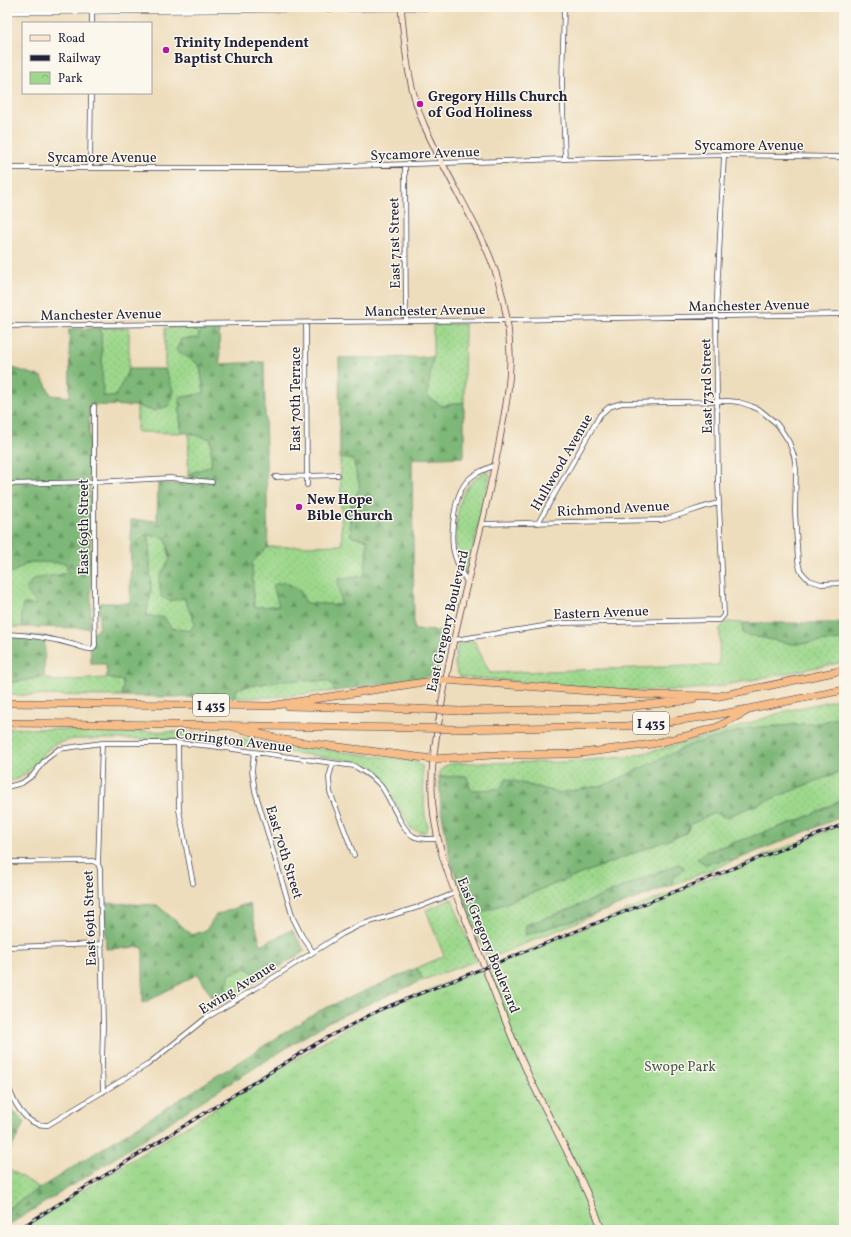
<svg xmlns="http://www.w3.org/2000/svg" width="851" height="1237" viewBox="0 0 851 1237" font-family="Vollkorn,serif">
<style>
.grass{fill:url(#grass-dots);stroke:#607d64}
.forest{fill:url(#forest-firs);stroke:#506d5a;fill-rule:evenodd}
.park{fill:url(#park-crowns);stroke:#607d64}
.lines{fill:none;stroke-linecap:round;stroke-linejoin:round}
.minor-casing{stroke:#413e4e;stroke-width:5.5}
.tertiary-casing{stroke:#413e4e;stroke-width:6}
.secondary-casing{stroke:#413e4e;stroke-width:7}
.motorway-casing{stroke:#413e4e;stroke-width:8}
.minor{stroke:#fff;stroke-width:4}
.tertiary{stroke:#fff;stroke-width:5}
.secondary{stroke:#fce5cf;stroke-width:5.5}
.motorway{stroke:#f7bd88;stroke-width:7}
.rail-casing{stroke:#22223b;stroke-width:3}
.rail{stroke:#fbf7ec;stroke-width:1.5;stroke-dasharray:4.5;stroke-linecap:butt}
.motorway-bridge-casing{stroke:#413e4e;stroke-width:8;stroke-linecap:butt}
.motorway-bridge{stroke:#f7bd88;stroke-width:7}
.poi-dot{fill:#b5179e;stroke:#fbf7ec;stroke-width:1.5}
.labels{text-anchor:middle;stroke-width:3;stroke-linejoin:round;paint-order:stroke}
.shield{fill:#fbf7ec;stroke:#636270;stroke-width:1}
.shield-label{font-size:13px;font-weight:bold;fill:#22223b}
.poi-label{font-size:14px;font-weight:bold;fill:#22223b;stroke:#fbf7ec;text-anchor:start}
.street-label{font-size:14px;fill:#22223b;stroke:#fbf7ec}
.park-label{font-size:14px;fill:#475953;stroke:#fbf7ec}
</style>
<defs>
<pattern id="grass-dots" width="8" height="8" patternUnits="userSpaceOnUse"><rect width="8" height="8" fill="#9dd88c"/><path d="M2 2h.1M6 6h.1" fill="none" stroke="#87b97a" stroke-width="1.8" stroke-linecap="round"/></pattern>
<pattern id="forest-firs" width="22" height="20" patternUnits="userSpaceOnUse"><rect width="22" height="20" fill="#7eb878"/><path d="M5 1l3.5 6h-7zM16 11l3.5 6h-7z" fill="#679564"/></pattern>
<pattern id="park-crowns" width="20" height="18" patternUnits="userSpaceOnUse"><rect width="20" height="18" fill="#9dd88c"/><path d="M2 6a3 3 0 1 1 6 0M12 15a3 3 0 1 1 6 0" fill="none" stroke="#87b97a"/></pattern>
</defs>
<rect width="100%" height="100%" fill="#fbf7ec"/>
<filter id="ink" filterUnits="userSpaceOnUse"><feTurbulence type="fractalNoise" baseFrequency=".025" numOctaves="2"/><feDisplacementMap in="SourceGraphic" scale="8" xChannelSelector="R" yChannelSelector="G"/><feConvolveMatrix kernelMatrix="1 2 1 2 8 2 1 2 1" color-interpolation-filters="sRGB"/></filter>
<filter id="wash" filterUnits="userSpaceOnUse"><feTurbulence type="fractalNoise" baseFrequency=".012" numOctaves="4" result="noise"/><feDisplacementMap in="SourceGraphic" scale="16" xChannelSelector="R" yChannelSelector="G"/><feGaussianBlur stdDeviation="0.9" result="paint"/><feColorMatrix in="noise" values="0 0 0 0 0 0 0 0 0 0 0 0 0 0 0 0 0 1.4 0 .05"/><feComposite in="paint" operator="in"/></filter>
<g filter="url(#wash)">
<rect width="100%" height="100%" fill="#eeddbc"/>
<path class="grass" d="M433,324H465L464,402L442,406L426,396L433,357Z
M101,328H129V369L115,397L103,396Z
M165,328H201C195,349 201,372 204,393L179,398L181,433L137,432V406L154,411L170,405L173,391L165,369Z
M189,433L211,439L212,466L188,474Z
M340,458L353,460L360,487L349,509L351,536L368,540L364,576L342,605L306,603L300,591L279,606L253,607L252,563L268,547L342,545Z
M488,471L490,474L468,571L465,573C463,567 460,561 458,555C455,547 456,539 456,531C457,505 462,482 488,471Z
M149,535L166,538L170,559L159,578L170,601L184,598L195,623L190,631L171,628L146,615L151,591Z
M30,562L66,563L68,573L38,605L21,614L23,627H7V573L13,572Z
M728,622L742,623L743,634L793,644L844,640V662L715,687L683,690L632,691L461,677C451,666 456,657 458,644L474,641L490,673L719,665L720,628Z
M44,677L54,681L107,678L123,681L122,696L7,695V682H15Z
M284,680L329,681L335,691L274,697L233,698L238,688Z
M844,698V716L819,723L750,728L690,745L606,785L559,793L506,779L500,789L471,790L466,776L439,777C441,767 445,765 454,763L564,762L626,757L657,750L716,734L786,711Z
M7,728L179,732L233,738L407,760L418,763L422,766L425,816L428,826L425,832H419L411,828L380,777L367,768L355,761L204,741L168,739H73L55,744L45,752L30,770L20,778L7,782Z
M844,770V799L800,820L706,852L705,864L728,859L733,861L672,885V879L684,868L678,864L568,910L526,925V935L606,910L488,959L470,917L686,833L691,824L714,813L726,817Z
M452,899L476,961L423,980L417,968L444,956L426,910Z
M246,968L261,978L218,1006L214,1000L225,994L230,974Z
M7,1168L40,1188L7,1209Z"/>
<path class="forest" d="M101,328L103,396L115,397L129,369H165L173,391L170,405L154,411L137,406L89,405L91,606L89,628L23,627L21,614L23,604L38,605L26,590L33,579L68,573L66,563L30,562L13,572L7,573V398H9L13,368L42,377L51,395L70,397L69,329Z
M201,328L219,329L220,364L264,362L268,547L252,563L254,607L279,606L273,585L286,582L300,591L306,603L341,605L338,579L364,576L368,540L351,536L349,509L360,487L353,460L340,458L339,358L433,357L427,396L442,406L464,402V457L412,459L414,630L447,631L438,669L432,675L423,678L335,691L329,681L284,680L238,688L233,698L122,696L123,681L107,678L106,664H91L90,638L99,627L100,603H130L131,520L157,521L158,483L188,484V474L211,466V439L189,433H181L179,398L204,393L200,365L176,350L181,339L198,338ZM149,535L166,538L170,559L159,578L161,597L170,601L184,598L195,623L190,631L171,628L165,618L146,615L151,591Z
M844,622V640L793,644L743,634L742,623H825Z
M7,636H45L44,677L15,682H7Z
M844,716V770L726,817L714,813L691,824L686,833L470,917L450,859L441,808L439,777L467,776L471,790L500,789L506,779L559,793L605,785L690,745L750,728L819,723Z
M844,799V816L733,861L727,859L705,864L697,859L706,852L800,820Z
M678,864L685,868L672,879V885L606,910L525,935L526,925L568,910Z
M105,903L157,905L192,935L206,930L216,915L249,903L261,945L292,930L305,951L261,978L246,968L230,974L225,994L214,1000L198,974L143,1003V947L106,949Z
M417,968L423,980L328,1022L211,1095L95,1171L7,1226V1209L319,1011Z
M7,1098L14,1112L25,1122L7,1156Z"/>
<path class="park" d="M844,824V1230H18L369,1014Z"/>
</g>
<g filter="url(#ink)">
<g class="lines">
<defs>
<path id="minor" d="M564,7L562,83L565,159
M92,23V11
M405,165L406,321
M7,168H288L565,159L724,155L844,157
M90,168L91,93
M306,323L307,485
M7,326L507,320L844,314
M275,477L338,475
M7,484L94,482L170,478L212,482
M538,523L600,415L609,407L622,403L728,401L739,402L751,406L760,410L776,423L782,431L789,442L794,456L796,469L795,512L798,561L800,570L804,575L809,580L821,584L844,583
M482,524L661,520C681,516 699,507 719,503
M467,582C461,572 455,560 453,548C451,531 454,499 464,485C471,474 484,470 495,465
M7,634C32,635 51,638 75,645C82,647 86,650 93,649L95,645L94,591V406
M454,640L563,623L720,620L724,615L718,481L716,316L724,155
M102,743L98,864L100,869L103,1026L102,1062L103,1092
M178,743L179,810L193,883
M254,752L252,771L255,791L293,918L302,936L313,952
M333,763L329,777L330,792L354,855
M7,787L22,783L33,775L45,760L59,749L102,743H178L211,746L354,766C364,772 374,777 381,786C391,799 400,828 413,836C420,840 430,839 438,839
M7,862L93,861L98,864
M7,947L102,944
M7,1081C12,1100 24,1127 48,1125L147,1065L206,1018L263,984L342,934L360,925L422,906L455,893"/>
<path id="tertiary" d="M7,12L505,7"/>
<path id="secondary" d="M401,7C405,48 408,89 425,127C443,168 467,207 486,248C501,280 509,319 510,354C511,385 504,415 499,444C482,535 453,624 440,715C436,737 432,758 432,780C430,836 451,883 472,935C491,983 508,1032 530,1078C554,1129 583,1177 602,1230"/>
<path id="motorway" d="M715,697L844,670
M7,703L273,706
M270,706L418,683L445,680L644,695L719,696
M288,706L416,709
M459,711L585,709L624,707L693,700
M7,723L414,728
M230,726L284,740L433,759L492,755L574,754L652,744L686,736L717,727L753,708
M454,729L626,726L666,722L717,715L844,690"/>
</defs>
<use href="#minor" class="minor-casing"/>
<use href="#tertiary" class="tertiary-casing"/>
<use href="#secondary" class="secondary-casing"/>
<use href="#motorway" class="motorway-casing"/>
<use href="#minor" class="minor"/>
<use href="#tertiary" class="tertiary"/>
<use href="#secondary" class="secondary"/>
<use href="#motorway" class="motorway"/>
<defs>
<path id="rail" d="M17,1230L317,1043L379,1010L844,824"/>
</defs>
<use href="#rail" class="rail-casing"/>
<use href="#rail" class="rail"/>
<defs>
<path id="motorway-bridge" d="M416,709L459,711
M414,728L454,729"/>
</defs>
<use href="#motorway-bridge" class="motorway-bridge-casing"/>
<use href="#motorway-bridge" class="motorway-bridge"/>
</g>
</g>
<g class="poi-dot">
<circle cx="166" cy="50" r="4"/>
<circle cx="420" cy="104" r="4"/>
<circle cx="299" cy="507" r="4"/>
</g>
<g class="labels">
<g class="shield">
<rect x="193" y="694" width="36" height="22" rx="3"/>
<rect x="633" y="712" width="36" height="22" rx="3"/>
</g>
<g class="shield-label">
<text x="211" y="710">I 435</text>
<text x="651" y="728">I 435</text>
</g>
<g class="poi-label">
<text x="174" y="47">Trinity Independent<tspan x="174" dy="16">Baptist Church</tspan></text>
<text x="428" y="101">Gregory Hills Church<tspan x="428" dy="16">of God Holiness</tspan></text>
<text x="307" y="504">New Hope<tspan x="307" dy="16">Bible Church</tspan></text>
</g>
<g class="street-label">
<text x="749" y="150">Sycamore Avenue</text>
<text transform="translate(425 153) rotate(-2)" y="5">Sycamore Avenue</text>
<text x="102" y="162">Sycamore Avenue</text>
<text transform="translate(394 243) rotate(-91)" y="5">East 71st Street</text>
<text transform="translate(749 305) rotate(-1)" y="5">Manchester Avenue</text>
<text transform="translate(425 310) rotate(-1)" y="5">Manchester Avenue</text>
<text transform="translate(101 314) rotate(-1)" y="5">Manchester Avenue</text>
<text transform="translate(706 386) rotate(-91)" y="5">East 73rd Street</text>
<text transform="translate(295 399) rotate(-90)" y="5">East 70th Terrace</text>
<text transform="translate(561 462) rotate(-60)" y="5">Hullwood Avenue</text>
<text transform="translate(613 508) rotate(-3)" y="5">Richmond Avenue</text>
<text transform="translate(83 527) rotate(-90)" y="5">East 69th Street</text>
<text transform="translate(601 612) rotate(-2)" y="5">Eastern Avenue</text>
<text transform="translate(447 621) rotate(-77)" y="5">East Gregory Boulevard</text>
<text transform="translate(234 740) rotate(7)" y="5">Corrington Avenue</text>
<text transform="translate(285 852) rotate(73)" y="5">East 70th Street</text>
<text transform="translate(89 918) rotate(-92)" y="5">East 69th Street</text>
<text transform="translate(489 945) rotate(68)" y="5">East Gregory Boulevard</text>
<text transform="translate(237 987) rotate(-32)" y="5">Ewing Avenue</text>
</g>
<g class="park-label">
<text x="680" y="1071">Swope Park</text>
</g>
</g>
<rect width="851" height="1237" fill="none" stroke="#fbf7ec" stroke-width="24"/>
<rect x="22" y="22" width="130" height="72" fill="#fbf7ec" stroke="#a4a2a5"/>
<rect x="30" y="35" width="20" height="6" fill="#fce5cf" stroke="#a4a2a5"/>
<text x="58" y="42" font-size="12" fill="#22223b">Road</text>
<rect x="30" y="55" width="20" height="6" fill="#22223b" stroke="#a4a2a5"/>
<text x="58" y="62" font-size="12" fill="#22223b">Railway</text>
<rect x="30" y="72" width="20" height="12" fill="url(#park-crowns)" stroke="#a4a2a5"/>
<text x="58" y="82" font-size="12" fill="#22223b">Park</text>
</svg>
